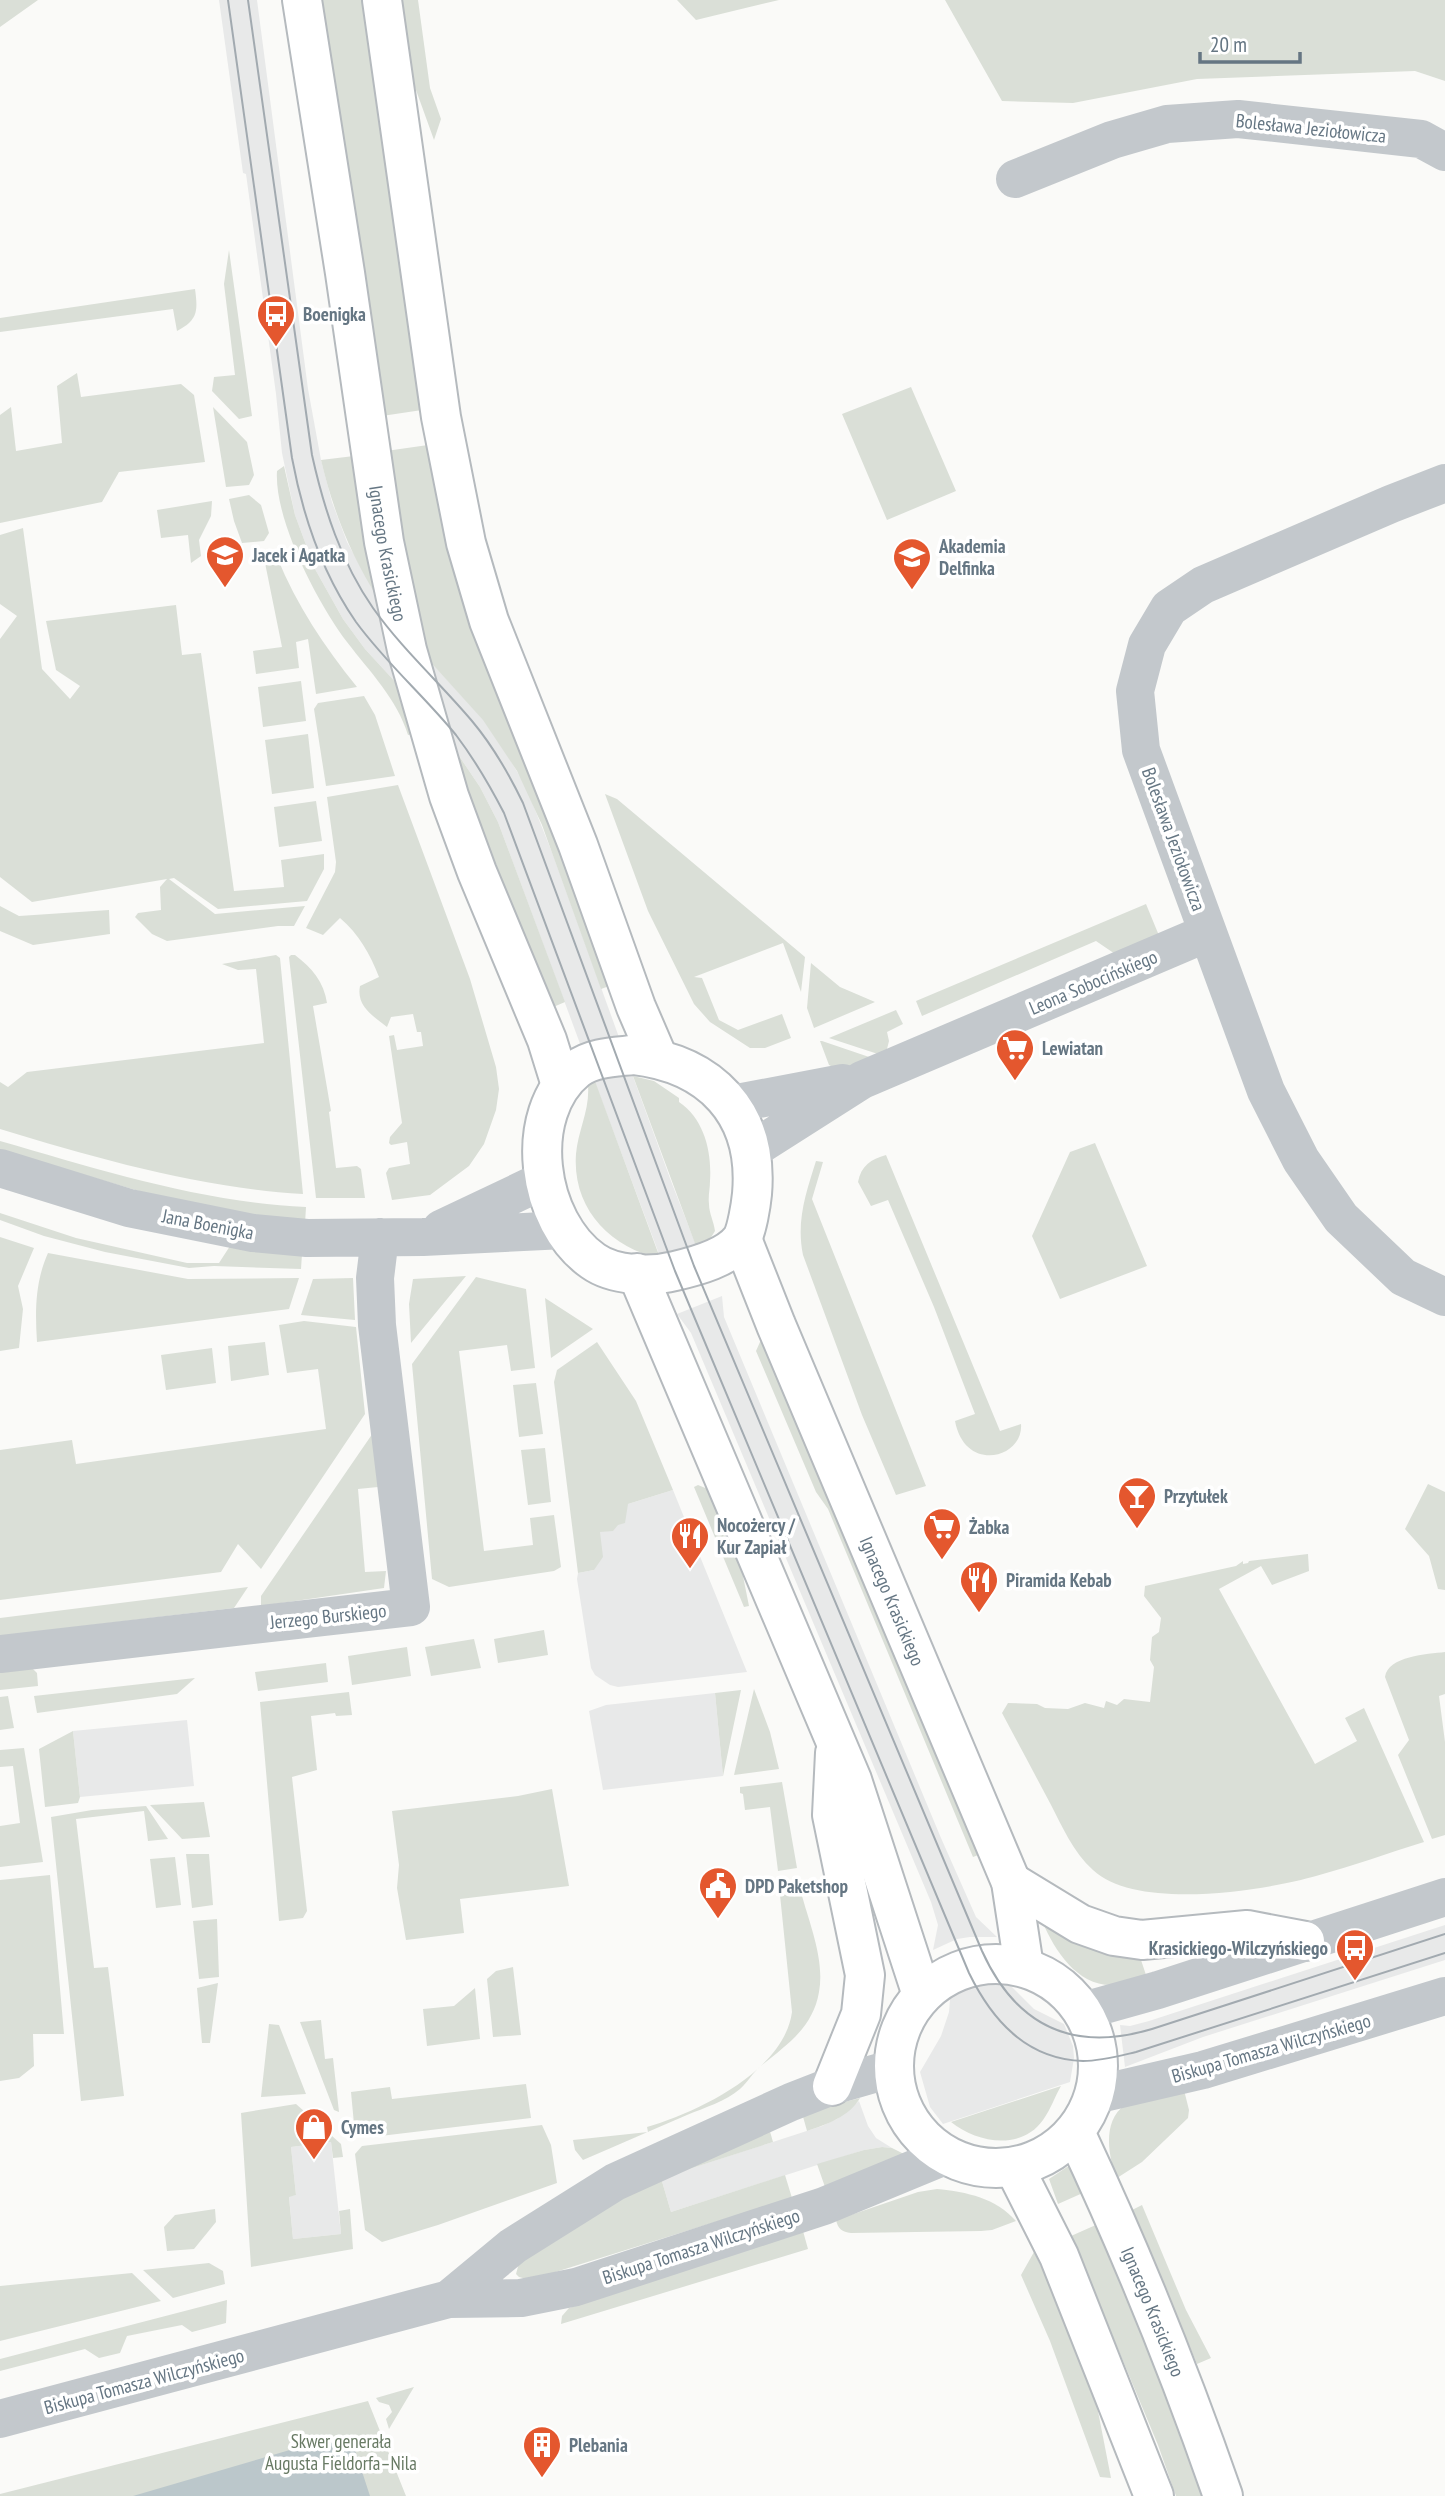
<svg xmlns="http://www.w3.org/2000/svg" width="1445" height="2496" viewBox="0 0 1445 2496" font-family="'PT Sans Narrow',sans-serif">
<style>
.built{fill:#e8e9e9}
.green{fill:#dadfd7}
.water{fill:#bbc7cb}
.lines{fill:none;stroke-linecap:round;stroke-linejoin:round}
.major-casing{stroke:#b5babe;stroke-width:42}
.minor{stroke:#c3c8cc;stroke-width:38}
.major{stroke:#fff;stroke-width:38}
.tram{stroke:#a2aab0;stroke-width:2}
.labels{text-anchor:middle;stroke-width:7;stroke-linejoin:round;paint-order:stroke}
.street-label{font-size:19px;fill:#657683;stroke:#fff}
.poi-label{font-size:19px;font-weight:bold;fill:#657683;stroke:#fff;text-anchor:start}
.park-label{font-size:19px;fill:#687a64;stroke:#fff}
</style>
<rect width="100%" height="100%" fill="#fafaf8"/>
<path class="built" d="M219,0H257L308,389L321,460L332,502L347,542L379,600L400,687L365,649L343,619L315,569L295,515L282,453L276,394L246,174L243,173Z
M425,656L484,720L505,751L526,787L553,855L620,1040L582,1049L498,822L480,787L455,750Z
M631,1071L671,1181L699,1253L662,1262L593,1077Z
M722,1296L724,1317L941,1838L976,1917L997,1937H970L957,1939L933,1950L938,1925L931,1902L691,1333L677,1314Z
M673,1490L747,1672L618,1687L610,1685L595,1675L591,1668L577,1579L578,1573L594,1570L600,1532L628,1504Z
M715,1693L723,1776L603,1790L589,1711L606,1705Z
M187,1720L194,1786L80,1797L73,1731Z
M1445,1925V1960L1203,2037L1125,2067L1120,2025L1130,2026L1149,2021Z
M987,1982L1009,1984L1034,2009L1064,2024L1073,2046L1074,2058L1070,2082L943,2124L930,2107L920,2072L941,2036L949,2012L951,1987Z
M859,2101L868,2126L876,2138L892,2148L882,2147L864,2150L671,2212L661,2178L822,2126L837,2119Z
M331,2142L341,2234L293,2239L289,2196L296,2195L291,2147Z"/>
<path class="green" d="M0,0H38L0,27Z
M317,0H363L422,410L382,416L347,163Z
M400,0H418L430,88L441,119L434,140L412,79Z
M677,0H779L696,20Z
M945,0H1445V81L1415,71L1197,79L1073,103L1002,101Z
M229,250L252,416L239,419L212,391L214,377L235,375L224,284Z
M195,289C198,311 198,320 177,331L173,309L0,332V318Z
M77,373L81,397L181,384L194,395L205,462L119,472L102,502L0,523V415L11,407L16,451L62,443L57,386Z
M911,387L956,491L887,520L842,414Z
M213,407L247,442L254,475L249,485L226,487Z
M428,445L612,985L601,989L542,825L517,771L483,720L425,656L386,451Z
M354,456L379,600C351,556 333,511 321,460Z
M284,466L295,515L315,569L343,619L365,649L400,687L413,734L408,735C397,699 370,672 347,642C318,604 274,520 277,471Z
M249,495L261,505L269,533L264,541L242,543L234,521L229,499Z
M212,501L211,516L199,540L201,556L191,563L188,535L161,538L157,510Z
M23,528L42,669L70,699L80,686L56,670L46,621L176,605L182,655L201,653L234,891L284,887L281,860L324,854V869L307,901L218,909L174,878L169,879L215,914L305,906L294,926H278L167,941L152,934L135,917L138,913L161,910L160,887L167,879L32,902L0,877V639L17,616L0,604V535Z
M268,552L277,557C297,606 324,646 357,687L316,694L308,639L296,642L299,668L256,674L253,651L282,647L263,553Z
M301,681L306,721L263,727L258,687Z
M364,696L375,715L395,776L326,786L314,709L318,703Z
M308,734L314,788L272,794L265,740Z
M455,750L480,787L498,822L565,1002L551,1008L476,825Z
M398,785L470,979L496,1067L499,1089L496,1110L484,1144L469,1166L430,1195L392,1200L386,1173L389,1168L410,1164L407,1142L391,1145L389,1143L390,1137L402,1123L389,1036L394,1035L397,1050L423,1046L421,1032H417L413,1014L391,1017L387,1027C373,1016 356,1006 360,986L379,977C370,954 359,934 340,918L323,935L306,928L335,872L336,862L327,797Z
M605,794L617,799L805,957L801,992L783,943L694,977L702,978L719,1020L738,1030L782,1014L791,1038L765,1048H750L710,1022L694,1004L648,911Z
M316,801L322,841L279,847L274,807Z
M1146,904L1160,938L1118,956L1096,941L922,1016L916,1001Z
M0,906L19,916L109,910L110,934L33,945L0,931Z
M276,955L280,958L303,1194C200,1188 99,1159 0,1129V1082L8,1087L27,1072L264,1043L256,969L238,970L222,964Z
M291,955H295C312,968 324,982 327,1003L313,1006L331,1111L329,1112L336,1168L357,1166L361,1169L365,1198H316L289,957Z
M811,963L840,987L875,1002L814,1028L807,1008Z
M896,1010L903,1024L887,1032L889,1041L886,1053L881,1055L829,1038Z
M820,1041H822L875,1059L843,1072L829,1065Z
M633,1076L654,1081L679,1098V1102C704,1119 712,1151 710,1181C710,1189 708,1196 709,1204C709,1213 714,1222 715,1231L710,1239L697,1249Z
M595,1081L660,1258C610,1248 572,1208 576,1154C578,1130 590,1110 588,1085Z
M0,1141C101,1170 200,1202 306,1207L305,1224L193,1207L0,1150Z
M1095,1143L1147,1266L1060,1299L1032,1236L1070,1152Z
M886,1155L1000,1431L1021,1424C1024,1458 965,1474 955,1421L975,1414L934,1307L888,1200L871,1206L858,1182C861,1166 871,1159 886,1155Z
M816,1161L823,1162L812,1199L926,1486L896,1495L862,1415L803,1255C796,1221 806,1193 816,1161Z
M0,1213L76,1238L187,1263H219L230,1246L302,1254L301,1269L214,1266L189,1268L105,1252L44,1236L0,1220Z
M0,1237L34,1248L18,1286L23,1309L19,1348L0,1351Z
M48,1253L188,1279L299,1278L289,1309L37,1342C35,1311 35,1282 48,1253Z
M466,1276L411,1343L409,1304L413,1279Z
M476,1277L526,1289L535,1368L511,1371L507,1345L459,1351L484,1551L533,1545L530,1518L554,1515L561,1567L554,1571L449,1587L432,1579L412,1364Z
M353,1278L355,1320L301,1315L313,1279Z
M545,1298L593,1329L551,1358Z
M304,1321L356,1327L365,1414L261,1569L238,1544L221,1572L0,1600V1450L72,1440L76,1464L326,1429L318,1369L287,1373L279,1325Z
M766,1340L981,1854L973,1857L828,1509L816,1492L756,1351L760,1342Z
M265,1342L269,1375L231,1381L228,1346Z
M597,1342L636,1401L673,1490L628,1504L625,1523L618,1525L613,1531L600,1532L603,1557L594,1570L578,1573L554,1382L557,1370Z
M212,1348L216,1383L166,1390L161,1355Z
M536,1383L543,1434L519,1437L513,1385Z
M375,1430L378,1487L358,1489L365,1572L386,1571L384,1588L261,1606V1596Z
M545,1448L551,1502L528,1505L521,1450Z
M1428,1484L1445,1492V1590L1438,1589L1429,1556L1405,1529Z
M698,1485L715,1492L740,1561L749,1606L744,1607L694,1487Z
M1308,1554L1309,1571L1272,1585L1261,1566L1219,1589L1315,1764L1357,1741L1345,1718L1364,1708L1424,1842C1388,1853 1353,1866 1316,1876C1263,1891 1137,1911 1093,1870C1073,1852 1062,1826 1050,1803C1034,1773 1018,1743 1002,1713L1008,1703L1037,1704L1045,1708L1068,1709L1085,1703L1104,1708L1106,1701L1117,1705L1124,1699L1150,1702L1154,1667L1150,1660L1152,1637L1159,1632L1161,1618L1144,1596L1145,1586L1236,1566L1243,1561V1564L1248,1563L1249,1561Z
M248,1587L234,1608L0,1636V1618Z
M544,1630L548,1655L498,1663L494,1639Z
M474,1639L481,1668L431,1676L425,1647Z
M407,1647L411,1676L352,1685L348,1656Z
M1445,1652V1694L1439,1696L1445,1742V1835L1432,1839L1398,1755L1409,1740L1385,1677C1388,1656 1427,1654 1445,1652Z
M326,1663L328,1682L258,1691L255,1672Z
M28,1664L37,1673L38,1686L0,1690V1667Z
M195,1678L177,1694L37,1713L34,1696Z
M754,1689L770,1732L779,1769L734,1775Z
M741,1690L723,1776L715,1693Z
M349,1692L352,1715L336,1716L335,1713L311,1716L317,1770L292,1777L307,1911L303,1918L279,1921L260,1702Z
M8,1696L14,1728L0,1730V1697Z
M73,1731L80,1797L78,1803L45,1807L39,1749Z
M24,1748L43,1862L0,1867V1826L20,1823L13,1766L0,1767V1750Z
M782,1782L797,1868L778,1871L770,1807L745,1810L743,1794L740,1793V1787Z
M552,1789L569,1886L460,1899L464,1933L406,1940L397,1888L399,1865L392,1811L518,1796Z
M204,1802L210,1837L182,1839L150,1805Z
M146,1806L168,1839L148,1841L144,1811L76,1819L94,1968L108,1967L124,2096L81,2101L51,1817L92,1810Z
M186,1854H209L213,1905L192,1908Z
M175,1857L181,1905L156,1908L150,1859Z
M50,1875L64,2034H33L34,2066L19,2078L0,2081V1880Z
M801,1892C809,1923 825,1959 819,1992C813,2027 788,2044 762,2065C753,2072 748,2082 740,2089C726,2101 704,2108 687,2115C652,2130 618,2145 583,2160L575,2150L573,2140L648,2132L647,2127C698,2112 784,2071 792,2012L780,1895Z
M217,1919L219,1977L199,1979L193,1921Z
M1043,1923L1138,1951L1147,1978C1137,1980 1125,1984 1114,1985C1078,1987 1055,1951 1043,1923Z
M513,1967L521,2035L493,2037L487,1979L496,1971Z
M218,1983L210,2043H202L197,1988Z
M475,1988L480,2039L427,2046L423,2009L454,2006Z
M321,2020L325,2059L333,2058L339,2112L334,2110L300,2022Z
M269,2024L279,2025L306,2094L261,2097Z
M526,2084L531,2118L372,2137L354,2124L351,2092L390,2087L392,2099Z
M1061,2086C1055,2096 1051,2109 1043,2120C1021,2151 977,2143 951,2122Z
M1183,2086L1189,2110L1188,2118L1142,2162L1117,2178C1108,2157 1102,2121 1125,2105C1137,2096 1167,2091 1183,2086Z
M860,2098C850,2116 826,2125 807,2131L802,2113Z
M296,2104L341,2144L343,2157L333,2158L331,2142L291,2147L296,2195L289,2197L293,2239L341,2234L339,2211L350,2209L353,2249L251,2267L241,2113Z
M542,2125L551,2145L557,2183L438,2225L382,2242L365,2230L355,2154L362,2146Z
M769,2128L773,2142L661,2178L671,2212L785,2175L792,2198L530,2280L519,2277L516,2274L519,2263L526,2256L628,2192Z
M882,2147L892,2148L904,2154L825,2187L817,2164L864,2150Z
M1067,2167H1073L1085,2192L1058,2204L1049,2179Z
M937,2189C967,2192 996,2198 1016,2221L992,2230L981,2231L851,2233C842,2232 838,2229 836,2220L918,2192Z
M1142,2205L1186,2310L1211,2358L1197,2364L1132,2210Z
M215,2209L216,2222L194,2249L167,2251L164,2227L175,2215Z
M1098,2224L1182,2434L1203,2496H1176L1158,2445L1071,2236Z
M803,2231L808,2249L561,2324L562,2316L569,2308Z
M1034,2252L1045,2275L1096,2401L1111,2478L1100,2477L1050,2341L1021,2275Z
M209,2263L223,2271L225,2284L173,2298L143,2270Z
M132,2273L161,2301L0,2341V2286Z
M227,2300L226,2323L192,2332L182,2325L127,2336L120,2353L99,2358L85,2349L0,2371V2359Z
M414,2387L389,2429L386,2419L392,2412L389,2405L379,2402L376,2398Z
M368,2401L406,2496H0V2494Z"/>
<path class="water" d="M352,2441L370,2496H133L317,2442Z"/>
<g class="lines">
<defs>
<g id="major">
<path id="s1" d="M302,0L345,273L384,542L407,650L449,796L477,872L547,1040L561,1085"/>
<path d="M382,0L441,417L466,543L489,621L578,845L636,1007L658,1058"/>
<path d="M633,1055C711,1064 759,1113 752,1194C751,1204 747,1231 741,1240C727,1258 697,1266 675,1271C651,1277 614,1276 593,1261C537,1222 521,1114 577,1069C593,1057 615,1057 633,1055Z"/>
<path id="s2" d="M742,1239L776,1325L1011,1882L1024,1967"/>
<path d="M637,1273L852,1780L922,1995"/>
<path d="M1011,1882L1080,1924L1114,1936L1142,1940L1247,1930L1305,1941"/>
<circle cx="996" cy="2066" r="102"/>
<path d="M832,2086L861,2014L865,1975L832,1815L835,1753"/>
<path id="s3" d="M1075,2132C1131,2251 1180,2372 1223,2496"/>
<path d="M1014,2167L1059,2256L1154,2496"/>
</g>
</defs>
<use href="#major" class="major-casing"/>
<path class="minor" d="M1015,179L1112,140L1167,124L1238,119L1421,139L1445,152
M1445,483L1391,504L1203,585L1169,608L1147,645L1135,691L1141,750L1266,1091L1301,1160L1341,1218L1403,1277L1445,1297
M732,1104L843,1083
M752,1150L862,1080L1207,933
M0,1168L129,1208L253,1233L307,1238L423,1237L565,1230
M441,1229L544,1180
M0,1654L411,1607L377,1325L375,1278L380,1237
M1083,2011L1158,1990L1445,1897
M1095,2095L1203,2070L1445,1996
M449,2299L513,2246L615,2182L791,2102L832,2086L894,2068
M0,2419L449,2299L521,2298L576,2287L824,2206L945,2156"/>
<use href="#major" class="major"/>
<path class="tram" d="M228,0L292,458C303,517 322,573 356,622C386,663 424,696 456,735C475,760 490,786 504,813L675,1271L969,1973C992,2020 1026,2059 1083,2061C1101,2061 1119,2056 1136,2052L1445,1953
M248,0L312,455C324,509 341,562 373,608C402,649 440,683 472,721C493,746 509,774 523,803L694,1266L982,1951C1016,2026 1072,2053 1152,2029L1445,1934"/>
</g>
<defs>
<symbol id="bus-pin" viewBox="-11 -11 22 30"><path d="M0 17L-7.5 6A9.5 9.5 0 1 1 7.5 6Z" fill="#e4572e" stroke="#fff"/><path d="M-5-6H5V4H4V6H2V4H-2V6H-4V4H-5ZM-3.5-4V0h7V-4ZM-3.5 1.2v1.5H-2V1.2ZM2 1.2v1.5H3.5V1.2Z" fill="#fff"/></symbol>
<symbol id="school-pin" viewBox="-11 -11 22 30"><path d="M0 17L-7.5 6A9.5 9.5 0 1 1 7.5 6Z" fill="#e4572e" stroke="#fff"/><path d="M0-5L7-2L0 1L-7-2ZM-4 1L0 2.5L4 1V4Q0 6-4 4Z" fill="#fff"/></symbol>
<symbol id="supermarket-pin" viewBox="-11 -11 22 30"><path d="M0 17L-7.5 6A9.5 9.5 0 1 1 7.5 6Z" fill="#e4572e" stroke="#fff"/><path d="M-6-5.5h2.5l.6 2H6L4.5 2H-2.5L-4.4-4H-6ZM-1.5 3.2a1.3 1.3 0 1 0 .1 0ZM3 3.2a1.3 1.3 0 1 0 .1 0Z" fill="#fff"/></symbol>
<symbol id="bar-pin" viewBox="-11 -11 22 30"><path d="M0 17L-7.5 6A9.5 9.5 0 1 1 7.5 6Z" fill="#e4572e" stroke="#fff"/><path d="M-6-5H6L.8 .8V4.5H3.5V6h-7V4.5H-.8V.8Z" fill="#fff"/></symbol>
<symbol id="restaurant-pin" viewBox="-11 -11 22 30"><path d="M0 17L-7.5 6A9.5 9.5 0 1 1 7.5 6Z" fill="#e4572e" stroke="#fff"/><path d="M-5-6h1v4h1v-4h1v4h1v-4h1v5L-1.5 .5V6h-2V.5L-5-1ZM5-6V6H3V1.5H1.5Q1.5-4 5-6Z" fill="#fff"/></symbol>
<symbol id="civic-pin" viewBox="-11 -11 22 30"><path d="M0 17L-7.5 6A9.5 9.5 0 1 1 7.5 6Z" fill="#e4572e" stroke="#fff"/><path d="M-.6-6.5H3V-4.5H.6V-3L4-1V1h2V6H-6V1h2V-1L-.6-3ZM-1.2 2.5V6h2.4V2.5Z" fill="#fff"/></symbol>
<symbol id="shop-pin" viewBox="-11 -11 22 30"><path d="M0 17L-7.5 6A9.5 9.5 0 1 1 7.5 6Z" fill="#e4572e" stroke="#fff"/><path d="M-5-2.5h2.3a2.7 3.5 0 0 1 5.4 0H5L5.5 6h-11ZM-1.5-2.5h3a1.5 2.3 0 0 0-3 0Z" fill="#fff"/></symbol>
<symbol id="building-pin" viewBox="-11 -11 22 30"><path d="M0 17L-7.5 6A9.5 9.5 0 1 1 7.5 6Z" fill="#e4572e" stroke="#fff"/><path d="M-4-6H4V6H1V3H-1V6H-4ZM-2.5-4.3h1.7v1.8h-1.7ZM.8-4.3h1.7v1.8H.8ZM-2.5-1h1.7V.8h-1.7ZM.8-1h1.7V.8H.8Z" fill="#fff"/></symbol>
</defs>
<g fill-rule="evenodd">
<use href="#bus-pin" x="254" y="292" width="44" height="60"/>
<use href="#school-pin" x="203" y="533" width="44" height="60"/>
<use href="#school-pin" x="890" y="535" width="44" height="60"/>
<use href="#supermarket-pin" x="993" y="1026" width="44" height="60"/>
<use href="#bar-pin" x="1115" y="1474" width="44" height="60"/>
<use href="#supermarket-pin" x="920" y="1505" width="44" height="60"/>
<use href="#restaurant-pin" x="668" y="1514" width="44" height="60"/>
<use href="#restaurant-pin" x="957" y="1558" width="44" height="60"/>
<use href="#civic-pin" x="696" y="1864" width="44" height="60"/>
<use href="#bus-pin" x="1333" y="1926" width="44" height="60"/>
<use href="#shop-pin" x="292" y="2105" width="44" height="60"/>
<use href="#building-pin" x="520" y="2423" width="44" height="60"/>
</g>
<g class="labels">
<g class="street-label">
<text transform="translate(1311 128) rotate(6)" y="7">Bolesława Jeziołowicza</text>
<text dy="7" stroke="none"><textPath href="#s1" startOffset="560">Ignacego Krasickiego</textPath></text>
<text transform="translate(1174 839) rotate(70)" y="7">Bolesława Jeziołowicza</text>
<text transform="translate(1093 982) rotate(-23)" y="7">Leona Sobocińskiego</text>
<text transform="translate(208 1224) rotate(11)" y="7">Jana Boenigka</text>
<text dy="7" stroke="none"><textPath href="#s2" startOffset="392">Ignacego Krasickiego</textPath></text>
<text transform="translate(328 1616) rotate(-6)" y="7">Jerzego Burskiego</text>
<text transform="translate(1271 2048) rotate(-16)" y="7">Biskupa Tomasza Wilczyńskiego</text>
<text transform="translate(701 2246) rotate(-18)" y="7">Biskupa Tomasza Wilczyńskiego</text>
<text dy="7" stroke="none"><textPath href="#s3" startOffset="196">Ignacego Krasickiego</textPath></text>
<text transform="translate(144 2381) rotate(-15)" y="7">Biskupa Tomasza Wilczyńskiego</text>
</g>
<g class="poi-label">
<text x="303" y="321">Boenigka</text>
<text x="939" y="553">Akademia<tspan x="939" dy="22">Delfinka</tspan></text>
<text x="252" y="562">Jacek i Agatka</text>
<text x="1042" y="1055">Lewiatan</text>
<text x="1164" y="1503">Przytułek</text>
<text x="717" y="1532">Nocożercy /<tspan x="717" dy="22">Kur Zapiał</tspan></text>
<text x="969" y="1534">Żabka</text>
<text x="1006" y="1587">Piramida Kebab</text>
<text x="745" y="1893">DPD Paketshop</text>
<text x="1328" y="1955" text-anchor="end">Krasickiego-Wilczyńskiego</text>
<text x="341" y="2134">Cymes</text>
<text x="569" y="2452">Plebania</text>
</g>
<g class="park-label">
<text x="341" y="2448">Skwer generała<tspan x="341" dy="22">Augusta Fieldorfa–Nila</tspan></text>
</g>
</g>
<path d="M1200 52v10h100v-10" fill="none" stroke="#657683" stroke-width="3.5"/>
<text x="1210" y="52" font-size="21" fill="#657683" stroke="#ffffff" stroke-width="5" paint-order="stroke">20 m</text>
</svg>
